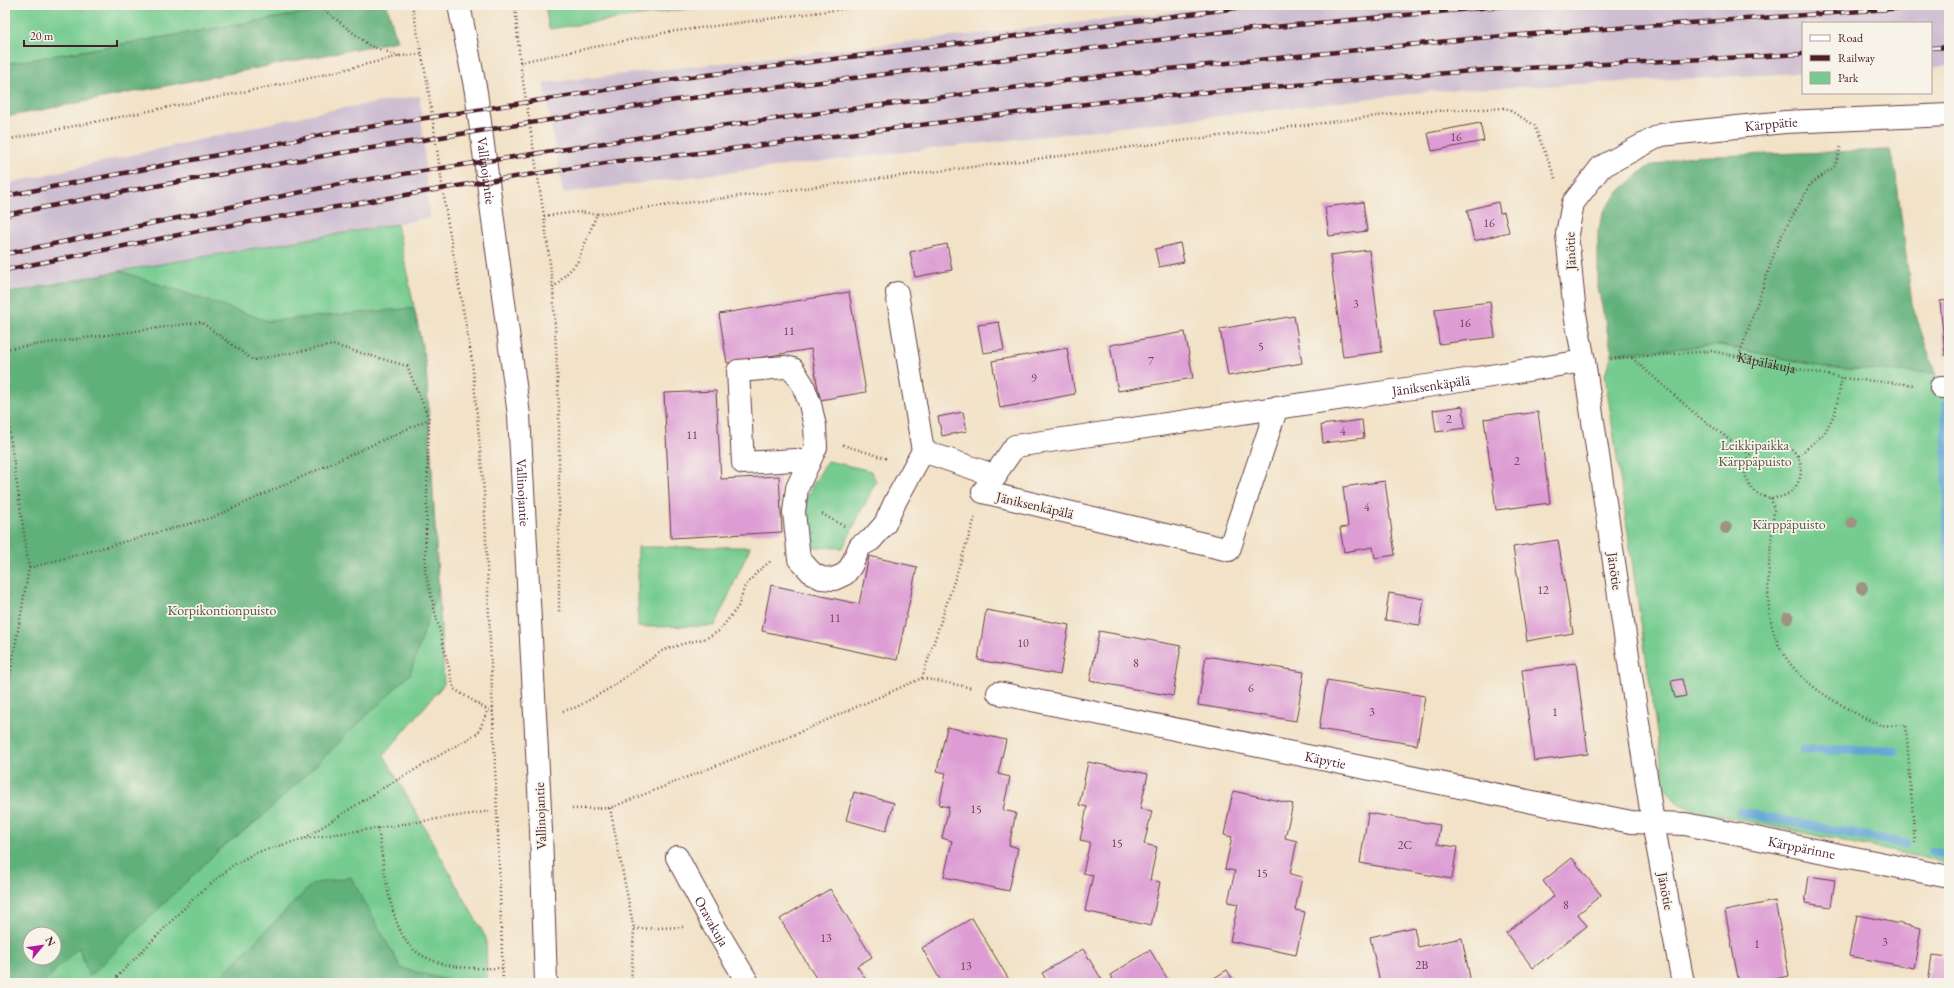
<svg xmlns="http://www.w3.org/2000/svg" width="1954" height="988" viewBox="0 0 1954 988" font-family="'EB Garamond',serif">
<style>
.industrial{fill:#cebed1}
.green{fill:#76cc90;stroke:#60765e}
.forest{fill:#60b07a;stroke:#556852;fill-rule:evenodd}
.lines{fill:none;stroke-linecap:round;stroke-linejoin:round}
.stream{stroke:#60a5d5;stroke-width:9}
.building{fill:#dd9dd4}
.minor-casing{stroke:#633c42;stroke-width:24}
.path{stroke:#633c42;stroke-width:2.5;stroke-dasharray:1 3;stroke-linecap:butt}
.minor{stroke:#fff;stroke-width:22}
.rail-casing{stroke:#4a1f2b;stroke-width:4.5}
.rail{stroke:#f7f3e8;stroke-width:3;stroke-dasharray:9;stroke-linecap:butt}
.minor-bridge-casing{stroke:#633c42;stroke-width:24;stroke-linecap:butt}
.path-bridge{stroke:#633c42;stroke-width:2.5;stroke-dasharray:1 3;stroke-linecap:butt}
.minor-bridge{stroke:#fff;stroke-width:22}
.tree{fill:#9d9382}
.labels{text-anchor:middle;stroke-width:3.5;stroke-linejoin:round;paint-order:stroke}
.number-label{font-size:12px;fill:#6f3e55}
.street-label{font-size:14px;fill:#4a1f2b;stroke:#f7f3e8}
.park-label{font-size:14px;fill:#575349;stroke:#f7f3e8}
</style>
<rect width="100%" height="100%" fill="#f7f3e8"/>
<filter id="ink" filterUnits="userSpaceOnUse"><feTurbulence type="fractalNoise" baseFrequency=".025" numOctaves="2"/><feDisplacementMap in="SourceGraphic" scale="8" xChannelSelector="R" yChannelSelector="G"/><feConvolveMatrix kernelMatrix="1 2 1 2 8 2 1 2 1" color-interpolation-filters="sRGB"/></filter>
<filter id="wash" filterUnits="userSpaceOnUse"><feTurbulence type="fractalNoise" baseFrequency=".012" numOctaves="4" result="noise"/><feDisplacementMap in="SourceGraphic" scale="16" xChannelSelector="R" yChannelSelector="G"/><feGaussianBlur stdDeviation="0.9" result="paint"/><feColorMatrix in="noise" values="0 0 0 0 0 0 0 0 0 0 0 0 0 0 0 0 0 1.4 0 .05"/><feComposite in="paint" operator="in"/></filter>
<g filter="url(#wash)">
<rect width="100%" height="100%" fill="#f2e2c7"/>
<path class="industrial" d="M1234,5H1949V66L1931,67V23H1803V73L1434,91L706,175L563,193L544,83Z
M420,96L429,218L120,271L5,294V184L325,111Z"/>
<path class="green" d="M5,5H310L311,12L5,64Z
M545,5H714L549,29Z
M397,224L426,366L444,684L384,755L486,938L487,983H43L80,946L5,294L120,271Z
M1720,345L1829,368L1935,373L1949,403V865L1934,860L1693,810L1677,802L1665,788L1605,375L1612,354Z
M828,461L871,471L876,481L843,548L808,547C799,504 805,496 828,461Z
M638,547H750L715,626L638,627Z"/>
<path class="forest" d="M336,5H387L397,41L5,117V64L311,12Z
M1890,150L1896,175L1912,304L1935,373L1829,368L1720,345L1612,354L1598,288V231L1605,209L1621,190L1646,168L1681,157Z
M120,271L268,321L414,308L426,366L438,589L410,674L262,817L221,848L89,977L79,947L43,983H5V294ZM30,934H54V958H30Z
M351,877L401,968L459,983H214L312,884Z"/>
<g class="lines">
<path class="stream" d="M1946,405L1949,609
M1803,750H1895
M1740,812L1906,844
M1932,851L1949,856"/>
</g>
<g id="blocks">
<path class="building" d="M1480,123L1484,141L1432,151L1428,133Z
M1363,202L1367,231L1329,236L1325,207Z
M1498,202L1500,213L1504,212L1509,232L1474,241L1467,210Z
M1180,243L1184,262L1159,267L1155,249Z
M947,244L952,270L915,277L910,252Z
M1369,250L1382,352L1343,357L1330,255Z
M849,292L866,392L820,400L811,349L727,363L719,314Z
M1949,300V355H1945L1940,301Z
M1490,302L1495,337L1439,344L1435,309Z
M1294,316L1302,363L1228,376L1220,329Z
M999,322L1004,350L983,353L978,325Z
M1185,332L1193,378L1118,391L1110,345Z
M1067,348L1075,394L1000,408L992,361Z
M716,391L721,479L779,476L782,532L671,538L664,393Z
M1463,406L1465,428L1436,432L1433,410Z
M963,412L967,431L942,436L938,417Z
M1538,412L1550,503L1496,510L1484,419Z
M1362,420L1364,438L1323,443L1321,425Z
M1385,481L1395,555L1375,558L1373,547L1344,552L1340,528L1348,527L1343,487Z
M1558,540L1573,633L1527,641L1513,547Z
M869,556L917,567L897,660L762,631L771,585L859,604Z
M1389,593L1424,599L1420,625L1385,620Z
M986,610L1069,625L1060,675L978,660Z
M1099,631L1181,646L1173,696L1090,681Z
M1206,656L1304,672L1296,721L1198,705Z
M1576,663L1588,754L1534,761L1522,670Z
M1682,679L1686,696L1675,698L1671,681Z
M1327,680L1425,696L1417,745L1319,729Z
M947,727L1006,740L998,774L1010,777L1003,810L1016,813L1009,845L1018,848L1009,891L944,877L952,841L942,838L949,807L939,805L946,773L937,771Z
M1088,762L1148,774L1140,809L1152,811L1144,844L1157,847L1150,880L1160,882L1151,926L1085,911L1093,875L1083,873L1090,842L1080,840L1087,807L1079,805Z
M1233,791L1293,804L1285,838L1297,841L1290,874L1302,877L1295,910L1305,912L1296,955L1230,941L1238,904L1228,902L1235,871L1225,869L1232,837L1224,835Z
M854,792L894,803L886,831L846,820Z
M1368,813L1440,825L1437,844L1457,847L1452,879L1360,863Z
M1572,858L1601,895L1578,914L1587,926L1533,968L1506,933L1554,896L1543,881Z
M1809,876L1835,880L1831,907L1805,903Z
M830,889L872,957L857,966L868,983H819L780,919Z
M1775,901L1789,976L1755,983H1739L1725,911Z
M1857,915L1921,928L1914,968L1849,956Z
M972,918L1011,983H942L922,948Z
M1414,927L1418,947L1462,938L1471,983H1380L1370,937Z
M1083,949L1104,983H1048L1042,973Z
M1150,950L1170,983H1115L1110,975Z
M1932,955L1949,957L1948,983H1928Z
M1227,970L1235,983H1206Z"/>
</g>
</g>
<g filter="url(#ink)">
<use href="#blocks" fill-opacity="0" stroke="#633c42" stroke-width="1"/>
<g class="lines">
<defs>
<g id="minor">
<path id="s2" d="M459,5L476,92L519,415L539,789"/>
<path d="M897,293L923,451L996,476"/>
<path d="M1941,387H1949"/>
<path id="s3" d="M1277,407L1229,550L983,492L1015,446L1447,383L1584,361"/>
<path d="M809,463L795,460L743,463L738,371L785,367L793,369L803,385L810,404L815,426L816,447L797,488L794,512L799,559L812,573L821,578L834,579L845,574L851,566L860,546L871,540L885,524L896,500L923,451"/>
<path id="s4" d="M998,693L1631,822L1685,824L1949,877"/>
<path d="M541,831L546,983"/>
<path id="s5" d="M677,857L714,926L748,983"/>
<path id="s6" d="M1683,983L1653,823L1584,361L1575,314L1567,234L1573,203L1601,167L1661,135L1785,122L1949,115"/>
</g>
</defs>
<use href="#minor" class="minor-casing"/>
<g class="path">
<path d="M318,5L370,46L400,56"/>
<path d="M412,5L427,81L447,218L472,360L484,492L496,790"/>
<path d="M515,5L520,62L544,216L553,288L559,407V614"/>
<path d="M520,62L669,32L873,5"/>
<path d="M5,140L298,81L400,56L423,54"/>
<path d="M544,216L578,212L597,214"/>
<path d="M553,288L577,263L597,214L1410,112L1506,108L1534,125L1556,180"/>
<path d="M5,349L201,322L253,360L333,345L407,366L429,419L425,571L454,689L488,710L494,712"/>
<path d="M1739,356L1779,240L1810,185L1835,166L1841,146"/>
<path d="M1632,358L1699,417L1749,454"/>
<path id="s1" d="M1611,359L1711,351L1842,378L1915,385"/>
<path d="M5,401L29,568L5,704"/>
<circle cx="1773" cy="470" r="28"/>
<path d="M843,445L888,459"/>
<path d="M1798,456L1824,434L1835,413L1842,378"/>
<path d="M1771,498L1774,509C1768,591 1750,650 1833,700C1847,708 1867,721 1882,725C1889,726 1899,725 1906,725L1915,843"/>
<path d="M822,514L844,526"/>
<path d="M29,568L214,517L429,419"/>
<path d="M922,678L973,688"/>
<path d="M563,711L577,707L610,688L662,651L682,644L707,638L719,631L738,607L744,588L757,572L772,560"/>
<path d="M610,808L634,929L631,983"/>
<path d="M572,809L610,808L793,735L922,678L975,518"/>
<path d="M378,828C383,859 389,930 414,950C439,969 472,969 502,968"/>
<path d="M498,832L503,983"/>
<path d="M305,838L378,791L478,733L488,710"/>
<path d="M634,929L683,927"/>
<path d="M111,983L195,897L232,866L255,853L303,839L491,811"/>
</g>
<use href="#minor" class="minor"/>
<defs>
<path id="rail" d="M1931,48L1949,47
M5,196L337,132L675,79L1230,9L1276,5
M5,215L122,192L340,153L676,100L1231,31L1514,5
M5,254L345,183L682,131L1118,74L1478,38L1946,5
M5,270L203,230L475,183L619,161L691,154L1134,98L1485,70L1803,54"/>
</defs>
<use href="#rail" class="rail-casing"/>
<use href="#rail" class="rail"/>
<defs>
<path id="minor-bridge" d="M539,789L541,831"/>
</defs>
<use href="#minor-bridge" class="minor-bridge-casing"/>
<path class="path-bridge" d="M496,790L498,832"/>
<use href="#minor-bridge" class="minor-bridge"/>
</g>
<g class="tree">
<circle cx="1852" cy="522" r="6"/>
<circle cx="1726" cy="528" r="6"/>
<circle cx="1862" cy="588" r="6"/>
<circle cx="1788" cy="618" r="6"/>
</g>
</g>
<g class="labels">
<g class="number-label">
<text x="1456" y="141">16</text>
<text x="1489" y="227">16</text>
<text x="1356" y="308">3</text>
<text x="1465" y="327">16</text>
<text x="789" y="335">11</text>
<text x="1261" y="350">5</text>
<text x="1151" y="365">7</text>
<text x="1034" y="382">9</text>
<text x="1449" y="423">2</text>
<text x="1343" y="435">4</text>
<text x="692" y="439">11</text>
<text x="1517" y="465">2</text>
<text x="1367" y="511">4</text>
<text x="1543" y="594">12</text>
<text x="835" y="622">11</text>
<text x="1023" y="647">10</text>
<text x="1136" y="667">8</text>
<text x="1251" y="692">6</text>
<text x="1372" y="716">3</text>
<text x="1555" y="716">1</text>
<text x="976" y="813">15</text>
<text x="1117" y="847">15</text>
<text x="1405" y="849">2C</text>
<text x="1262" y="877">15</text>
<text x="1566" y="909">8</text>
<text x="826" y="942">13</text>
<text x="1885" y="946">3</text>
<text x="1757" y="948">1</text>
<text x="1422" y="969">2B</text>
<text x="966" y="970">13</text>
</g>
<g class="street-label">
<text dy="5" stroke="none"><textPath href="#s6" startOffset="1014">Kärppätie</textPath></text>
<text dy="5" stroke="none"><textPath href="#s2" startOffset="168">Vallinojantie</textPath></text>
<text transform="translate(1570 251) rotate(-92)" y="5">Jänötie</text>
<text dy="5" stroke="none"><textPath href="#s1" startOffset="157">Käpäläkuja</textPath></text>
<text dy="5" stroke="none"><textPath href="#s3" startOffset="880">Jäniksenkäpälä</textPath></text>
<text dy="5" stroke="none"><textPath href="#s2" startOffset="492">Vallinojantie</textPath></text>
<text transform="translate(1035 505) rotate(13)" y="5">Jäniksenkäpälä</text>
<text transform="translate(1615 571) rotate(82)" y="5">Jänötie</text>
<text dy="5" stroke="none"><textPath href="#s4" startOffset="334">Käpytie</textPath></text>
<text transform="translate(540 816) rotate(-92)" y="5">Vallinojantie</text>
<text dy="5" stroke="none"><textPath href="#s4" startOffset="819">Kärppärinne</textPath></text>
<text transform="translate(1666 891) rotate(79)" y="5">Jänötie</text>
<text dy="5" stroke="none"><textPath href="#s5" startOffset="73">Oravakuja</textPath></text>
</g>
<g class="park-label">
<text x="1755" y="450">Leikkipaikka<tspan x="1755" dy="16">Kärppäpuisto</tspan></text>
<text x="1789" y="529">Kärppäpuisto</text>
<text x="222" y="615">Korpikontionpuisto</text>
</g>
</g>
<rect width="1954" height="988" fill="none" stroke="#f7f3e8" stroke-width="20"/>
<rect x="1802" y="22" width="130" height="72" fill="#f7f3e8" stroke="#b29e9c"/>
<rect x="1810" y="35" width="20" height="6" fill="#ffffff" stroke="#b29e9c"/>
<text x="1838" y="42" font-size="12" fill="#4a1f2b">Road</text>
<rect x="1810" y="55" width="20" height="6" fill="#4a1f2b" stroke="#b29e9c"/>
<text x="1838" y="62" font-size="12" fill="#4a1f2b">Railway</text>
<rect x="1810" y="72" width="20" height="12" fill="#76cc90" stroke="#b29e9c"/>
<text x="1838" y="82" font-size="12" fill="#4a1f2b">Park</text>
<g transform="translate(42 946) rotate(61)"><circle r="19" fill="#f7f3e8" stroke="#b29e9c"/>
<path d="M0-3L7 15L0 10L-7 15Z" fill="#b5179e"/>
<text y="-6" font-size="11" font-weight="bold" text-anchor="middle" fill="#4a1f2b">N</text>
</g>
<path d="M24 40v6h93v-6" fill="none" stroke="#4a1f2b" stroke-width="2"/>
<text x="30" y="40" font-size="12" fill="#4a1f2b" stroke="#f7f3e8" stroke-width="3" paint-order="stroke">20 m</text>
</svg>
